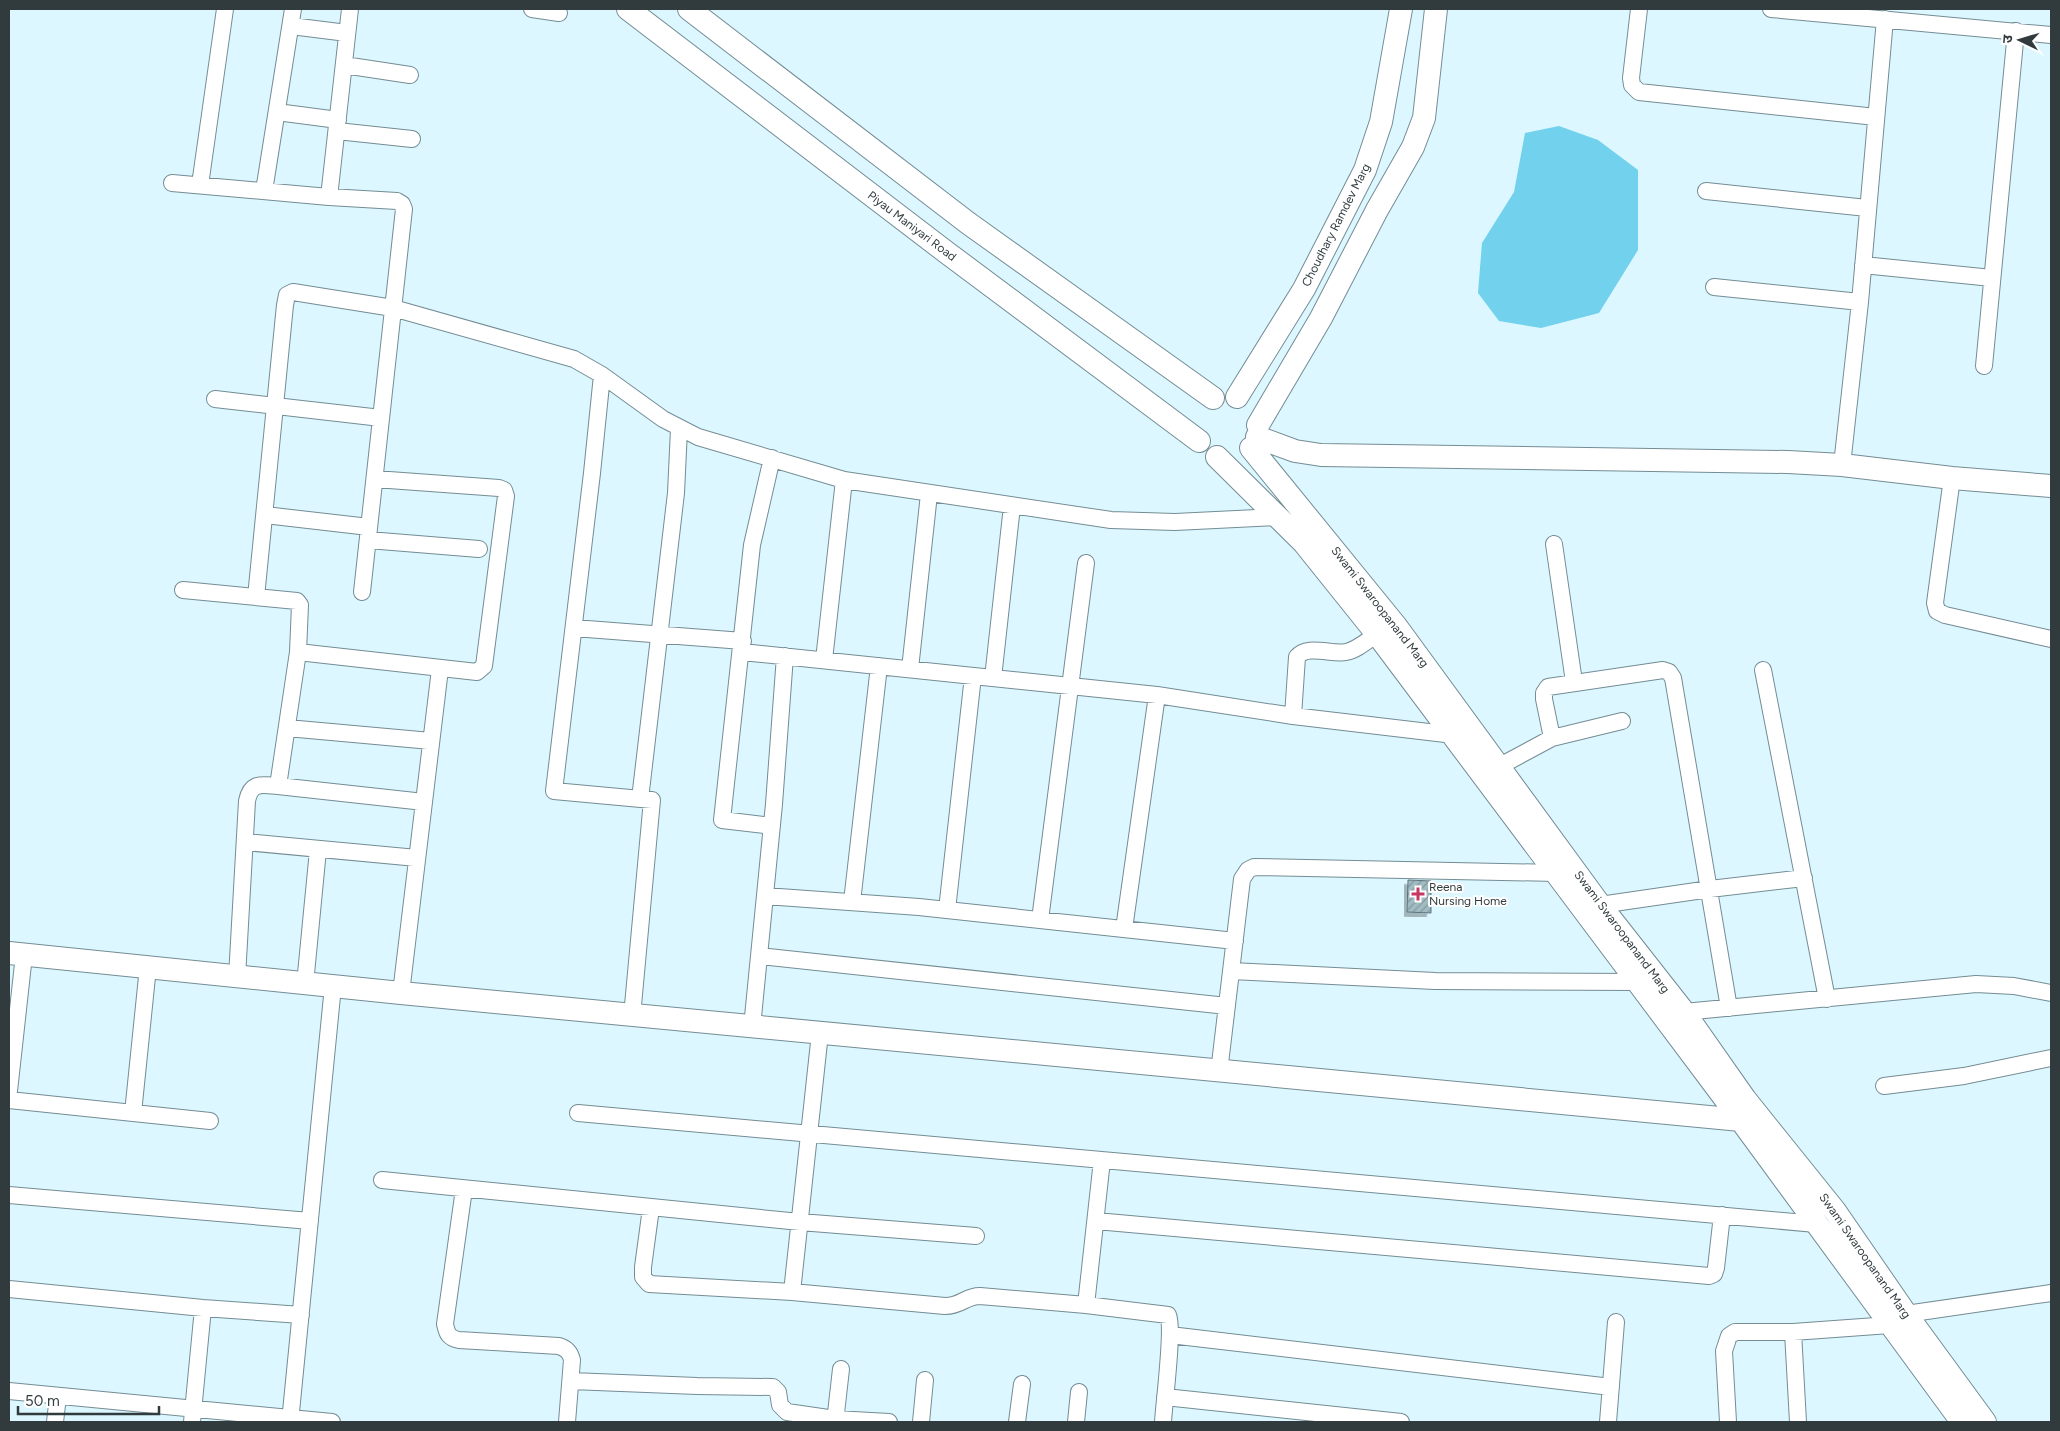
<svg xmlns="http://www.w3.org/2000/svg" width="2060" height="1431" viewBox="0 0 2060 1431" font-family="Figtree,'Noto Sans Devanagari',sans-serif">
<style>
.water{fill:#72d1ec}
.building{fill:url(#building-hatch);stroke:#5c747b;filter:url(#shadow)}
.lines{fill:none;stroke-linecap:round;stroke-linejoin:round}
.street-casing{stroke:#748c94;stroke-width:18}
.secondary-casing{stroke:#748c94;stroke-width:24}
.street{stroke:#fff;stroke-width:16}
.secondary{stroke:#fff;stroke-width:22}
.poi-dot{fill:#c63761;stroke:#fff;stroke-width:2}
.labels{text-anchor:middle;stroke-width:4;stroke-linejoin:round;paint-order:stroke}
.street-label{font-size:12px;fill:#313b3e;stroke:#fff}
.poi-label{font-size:12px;fill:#313b3e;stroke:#fff;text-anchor:start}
</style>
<defs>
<pattern id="building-hatch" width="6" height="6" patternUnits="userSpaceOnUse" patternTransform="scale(1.25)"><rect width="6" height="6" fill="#a1bbc2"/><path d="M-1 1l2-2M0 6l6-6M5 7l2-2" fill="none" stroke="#84999f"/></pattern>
<filter id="shadow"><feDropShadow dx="-4.5" dy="4.5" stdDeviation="0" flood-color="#0004"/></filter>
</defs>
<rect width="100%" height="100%" fill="#dcf7ff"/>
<path class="water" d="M1559,126L1598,140L1638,170V250L1599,313L1541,328L1499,321L1478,293L1482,243L1514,192L1525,133Z"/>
<path class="building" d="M1408,880L1431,881V913L1407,912Z"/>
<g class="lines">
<defs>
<path id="street" d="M532,9L559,13
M1639,9L1631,78L1632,85L1639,92L1876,117
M1771,9L2051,35
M291,26L347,33
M344,65L410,75
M277,112L338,120
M337,131L412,139
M172,183L329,197L397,201L402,204L404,209L362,592
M200,185L225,9
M264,191L293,9
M1706,191L1867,208
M329,197L350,9
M1863,265L1992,278
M1714,287L1860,302
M1984,366L2016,31
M602,375L592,473L554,791L652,800L632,1016
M215,399L381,418
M1842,465L1860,302L1885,19
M1952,478L1935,603L1937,611L1945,615L2051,639
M265,515L369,527
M368,540L479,549
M1554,544L1574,682
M183,590L297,601L300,605L298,652L278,786C262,785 251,781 247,801L237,977
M256,597L285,305L287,295L293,292L393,308L574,359L602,375L663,419L698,437L844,480L1111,520L1175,522L1279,517
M574,628L743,641
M298,652L477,672L484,666L506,496L504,490L499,488L375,479
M742,652L1157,695L1293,716L1454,735
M824,660L844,480
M910,669L929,494
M1763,670L1827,999
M993,678L1012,506
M1293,716L1297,657C1307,644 1332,655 1346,652C1357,650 1368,640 1377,634
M287,728L431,741
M1552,738L1544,699V693L1548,687L1663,670L1669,672L1673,678L1729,1008
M1498,767L1552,738L1622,721
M278,786L424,802
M640,799L676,493L679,429
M772,826L722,820L752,545L772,458
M245,842L417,858
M765,896L919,907L1235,941
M852,902L879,666
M1600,905L1710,889L1804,878
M947,910L973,676
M1040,920L1086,563
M1124,929L1157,695
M759,956L1227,1006
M1232,971L1435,981L1637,982
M305,984L318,850
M401,993L440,669
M1684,1012L1976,984L2014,986L2051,993
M752,1027L774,804L785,656
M1219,1072L1242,879L1248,870L1254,867L1557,873
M1884,1086L1964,1076L2051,1058
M9,1091L24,955
M9,1100L210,1121
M133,1113L148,967
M578,1113L1816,1224
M382,1180L800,1222L976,1236
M464,1189L445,1324C447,1334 449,1338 459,1340L559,1346C567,1349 570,1352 572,1360L567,1422
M9,1195L310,1221
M651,1208L643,1267V1277L649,1284L792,1292L945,1306C962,1306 965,1296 980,1296L1086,1305L1168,1315C1174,1328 1164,1403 1163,1422
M1096,1221L1709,1276L1714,1274L1716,1268L1722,1215
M9,1289L203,1308L301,1315
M792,1292L820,1033
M1086,1305L1102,1160
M1906,1314L2051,1293
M1793,1332L1798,1422
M1170,1335L1611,1387
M571,1381L697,1386L773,1387L778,1392L780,1405L787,1412L835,1419L889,1422
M9,1391L332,1422
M1165,1397L1401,1422
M55,1422L58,1396
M192,1422L203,1308
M290,1422L333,986
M835,1422L841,1369
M921,1422L925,1380
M1017,1422L1022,1384
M1076,1422L1079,1392
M1608,1422L1616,1322
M1728,1422L1724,1351L1729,1336L1735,1332H1793L1890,1325"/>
<path id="secondary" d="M628,9L946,252L1199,441
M689,9L968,223L1213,398
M1237,397L1304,289L1365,170L1381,122L1401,9
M1258,425L1321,318L1377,210L1413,147L1424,118L1436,9
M1257,437L1295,451L1321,455L1788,462L1842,465L1952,478L2051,486
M1251,448L1396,626L1600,905L1684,1012L1745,1099L1835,1211L1906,1314L1985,1422
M1217,457L1304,543L1377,634L1726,1100L1962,1422
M9,953L401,993L1762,1122"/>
</defs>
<use href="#street" class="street-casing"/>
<use href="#secondary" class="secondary-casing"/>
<use href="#street" class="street"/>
<use href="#secondary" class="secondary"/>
</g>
<path class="poi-dot" d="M1415.5 886.5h5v5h5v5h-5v5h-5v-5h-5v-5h5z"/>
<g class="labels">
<g class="street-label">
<text transform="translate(1336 225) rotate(-63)" y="4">Choudhary Ramdev Marg</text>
<text transform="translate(912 226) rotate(37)" y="4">Piyau Maniyari Road</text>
<text transform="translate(1380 607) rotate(52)" y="4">Swami Swaroopanand Marg</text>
<text transform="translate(1622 932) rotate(53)" y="4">Swami Swaroopanand Marg</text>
<text transform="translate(1865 1256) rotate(55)" y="4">Swami Swaroopanand Marg</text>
</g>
<g class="poi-label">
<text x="1429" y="891">Reena<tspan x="1429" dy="14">Nursing Home</tspan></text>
</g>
</g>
<rect width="2060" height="1431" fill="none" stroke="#313b3e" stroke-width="20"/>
<g transform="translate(2020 40) rotate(275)" stroke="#ffffff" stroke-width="4" paint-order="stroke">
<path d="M0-4L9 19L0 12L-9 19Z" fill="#313b3e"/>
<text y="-8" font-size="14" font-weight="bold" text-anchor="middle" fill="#313b3e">उ</text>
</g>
<path d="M18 1406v8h141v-8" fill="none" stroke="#313b3e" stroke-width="2.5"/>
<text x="25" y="1406" font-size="15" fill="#313b3e" stroke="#ffffff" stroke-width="4" paint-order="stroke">50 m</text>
</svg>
